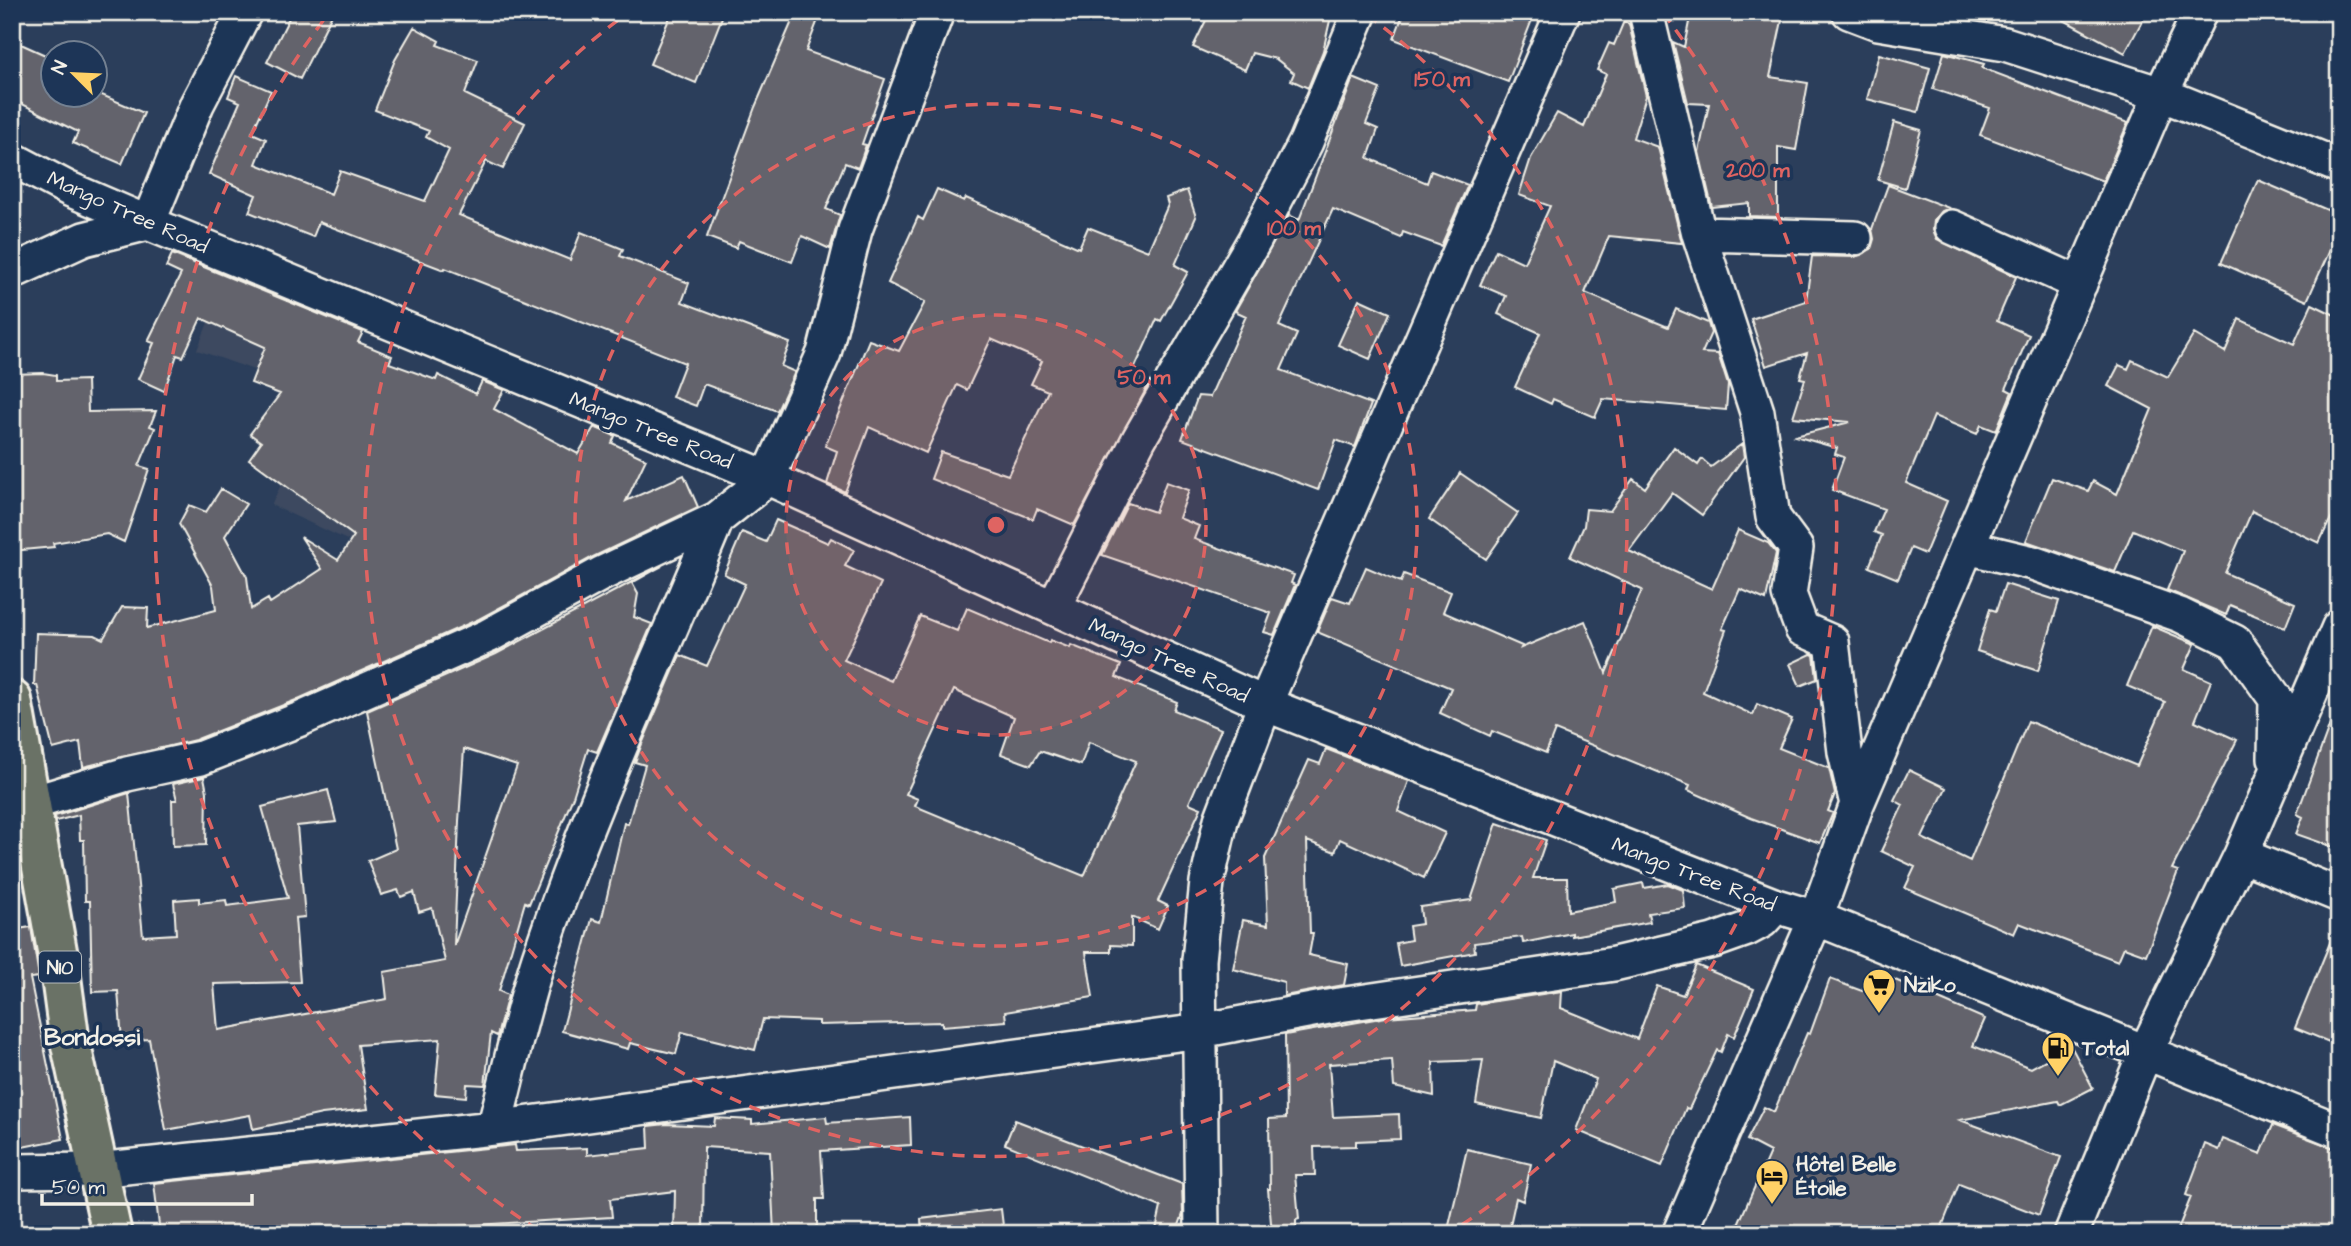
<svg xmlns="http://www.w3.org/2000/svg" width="2351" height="1246" viewBox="0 0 2351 1246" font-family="'Architects Daughter',sans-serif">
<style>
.built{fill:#3c4960}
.building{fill:#63646c;stroke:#f4f1e8;stroke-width:2;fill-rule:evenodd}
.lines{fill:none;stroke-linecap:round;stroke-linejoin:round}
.street-casing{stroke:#f4f1e8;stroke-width:38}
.highway-casing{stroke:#f4f1e8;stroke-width:44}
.street{stroke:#1d3557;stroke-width:33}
.highway{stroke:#6a7266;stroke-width:38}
.ring{fill:none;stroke:#df6462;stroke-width:3.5;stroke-dasharray:12 9}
.labels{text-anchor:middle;stroke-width:7;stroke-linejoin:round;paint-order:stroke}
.shield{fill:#1d3557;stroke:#b4b9bc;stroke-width:2}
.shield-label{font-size:19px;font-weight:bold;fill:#f4f1e8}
.street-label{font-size:21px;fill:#f4f1e8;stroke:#1d3557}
.poi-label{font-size:21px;font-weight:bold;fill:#f4f1e8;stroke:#1d3557;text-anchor:start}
.quarter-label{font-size:24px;font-weight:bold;fill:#f4f1e8;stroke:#1d3557}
.centre{fill:#df6462;stroke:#1d3557;stroke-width:3.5}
.ring-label{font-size:21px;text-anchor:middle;font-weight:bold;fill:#df6462;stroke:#1d3557;stroke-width:7;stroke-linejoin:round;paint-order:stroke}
</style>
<rect width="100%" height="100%" fill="#2b3e5b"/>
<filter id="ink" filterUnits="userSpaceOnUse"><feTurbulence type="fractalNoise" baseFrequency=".0143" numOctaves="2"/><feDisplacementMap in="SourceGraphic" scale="14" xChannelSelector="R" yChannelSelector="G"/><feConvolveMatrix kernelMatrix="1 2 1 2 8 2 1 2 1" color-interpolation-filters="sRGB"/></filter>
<g filter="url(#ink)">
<path class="built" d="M219,295L378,354L356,544L271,505L325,395L197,350Z"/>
<path class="building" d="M292,12H333L300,79L267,62Z
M672,12H724L696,83L650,64Z
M796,12H821L806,51L885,79L862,144L866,145L858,168L845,163L826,209L840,215L830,249L802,236L792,262L739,241L736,248L707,237L755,107Z
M1210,12H1332L1323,51L1308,88L1291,80L1294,73L1276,59L1252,53L1245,70L1193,47Z
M1404,12H1535L1508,82L1394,39Z
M1691,12H1766L1783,16L1770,77L1808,83L1796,150L1778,147V217L1749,216V203L1712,207L1699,152L1709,104L1688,103L1673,42L1684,47Z
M2049,12H2147L2125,53Z
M1624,21L1629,24L1646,96L1633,138L1658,147L1682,243L1609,236L1585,293L1668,327L1676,309L1708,323L1711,333L1702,353L1718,354L1728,385L1726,410L1603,399L1595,417L1553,399L1551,404L1515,387L1540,333L1498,314L1506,296L1480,285L1496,250L1524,263L1550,206L1519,195L1531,158L1557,113L1584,127L1606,74L1597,70L1609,43L1614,45Z
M414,27L439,41L437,45L478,60L465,94L525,123L503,169L486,161L459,215L570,260L581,232L623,249L620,256L689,283L682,302L790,343L781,366L795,372L777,411L704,384L696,406L672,397L685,363L445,268L444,270L319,222L313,237L249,212L256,195L209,174L240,102L228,97L236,76L271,91L252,133L266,139L256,164L331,194L340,171L425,201L449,150L426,137L429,131L375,110L395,60Z
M12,40L52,58V94H75L91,102L95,92L144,113L122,164L73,143L78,132L12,99Z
M1944,53L1984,64L1982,68L2128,123L2103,181L1980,135L1990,108L1933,89Z
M1879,54L1930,68L1918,112L1867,99Z
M1353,78L1380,89L1366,124L1378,129L1368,158L1427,183L1431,171L1468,185L1441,246L1403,232L1401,238L1333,209L1279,326L1297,334L1281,370L1371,404L1355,447L1336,440L1318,490L1182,439L1198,396L1210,397L1246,316L1235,311L1289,215L1299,220Z
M1894,122L1921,130L1905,188L1878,180Z
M2258,180L2339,215V230L2307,301L2221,263Z
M1888,185L1949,208L1940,212L1934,220L1933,230L1937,239L2016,277L1997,321L2029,335L2006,389L2012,392L1996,431L1981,425L1977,434L1934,416L1906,483L1947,501L1925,554L1911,548L1898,579L1869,567L1882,535L1874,532L1884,509L1832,490L1844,457L1835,454L1837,448L1795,436L1850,422L1793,417L1805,379L1800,378L1807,353L1766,366L1751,319L1806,301L1812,256L1855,257L1871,249L1874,239L1872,229Z
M937,189L964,201L966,198L1079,248L1088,227L1148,251L1168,205L1166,198L1187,190L1196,217L1175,265L1188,272L1161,321L1157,319L1132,374L1150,382L1074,525L1037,509L1033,519L931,479L941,452L1008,475L1048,391L1031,384L1042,361L991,339L967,390L957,385L926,453L869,427L845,492L827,484L837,451L825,446L869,340L899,351L925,302L888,283L918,217L923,220Z
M172,254L363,332L358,342L392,356L389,363L436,380L438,375L476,394L482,381L504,390L494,409L578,454L594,427L615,436L612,443L646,459L626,501L684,475L698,507L593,557L479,619L296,700L195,740L83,767L80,742L53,749L37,685H34L36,633L95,635L103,639L122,607L148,608L147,628L216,610L213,586L179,524L189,505L206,512L221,489L246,504L225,536L247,577L251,609L268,599L270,603L322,569L301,537L338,560L354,536L249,459L261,442L250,434L280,394L251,383L265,347L201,318L183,357L177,355L164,391L138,379L154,343L148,341L181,274L166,267Z
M1359,299L1390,313L1370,359L1338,345Z
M2312,304L2339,317V502L2319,543L2252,511L2225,573L2295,603L2285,628L2230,605L2226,615L2167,590L2183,551L2133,530L2115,572L2026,541L2052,478L2088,491L2093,481L2117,494L2152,409L2108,386L2119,365L2128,369L2132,360L2168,377L2194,334L2225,352L2239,319L2294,344Z
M43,373L56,375V381L87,380L88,412L156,411L150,426L155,428L139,466L149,469L124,542L107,534L53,543L54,547L12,551V374Z
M1742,444L1744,457L1702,515L1672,493L1629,551L1712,589L1738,530L1768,543L1776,553L1766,600L1740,589L1722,629L1726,630L1703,692L1753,715L1757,704L1792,719L1779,748L1829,768L1835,794L1828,811L1833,813L1820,843L1751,818L1688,790L1690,785L1555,730L1546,753L1492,731L1490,736L1440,713L1451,688L1317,632L1332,597L1350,603L1366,567L1401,582L1404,574L1451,592L1443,612L1522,646L1521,648L1585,621L1606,673L1642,590L1570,557L1584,526L1586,509L1610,511L1633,479L1645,488L1674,447L1698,465L1702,459L1711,467Z
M1460,473L1518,513L1486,559L1429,519Z
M1166,482L1189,490L1179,518L1199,526L1194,539L1294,575L1291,583L1295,585L1274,635L1264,632L1271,613L1102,555L1128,503L1155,512Z
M776,520L828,543L831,538L854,550L845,566L881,583L844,660L891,681L920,616L957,631L967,608L1049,643L1050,640L1070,648L1071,645L1121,665L1116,677L1177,702L1174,710L1221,729L1189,803L1201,808L1158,901L1168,906L1158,929L1132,917V946L1111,945V952H1086L1093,997L1005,1012L1006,1021L942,1026V1022L819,1025V1021L763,1019L755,1050L682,1032L676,1054L630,1043L628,1049L562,1031L592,919L601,922L624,823L628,824L645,765L635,762L642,744L680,655L707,666L745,584L724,574L742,532L766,542ZM954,690L1014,717L1001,754L1031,765L1040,751L1081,765L1089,742L1136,761L1084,876L915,806L918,799L906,794Z
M662,566L632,583L638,594L634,617L652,624L597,752L588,749L573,797L529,904L525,902L499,991L508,995L497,1036L491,1033L485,1085L467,1084L466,1097L435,1094L440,1039L358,1045L368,1109L322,1114L253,1129L250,1115L166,1130L149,1039L122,1041L118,991L92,992L90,901H85L84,840H80L79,815L56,821L55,816L129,793L143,936L176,934L174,900L199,898V903L226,900L227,906L288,898L262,807L328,790L336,822L297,826L305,917L295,918L300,982L214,984L218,1030L387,999L384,972L445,961L432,908L419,912L414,892L401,897L398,890L381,895L368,861L396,849L367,711L496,654ZM464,749L517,766L454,946L459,821Z
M2005,584L2059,601L2038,671L1977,651L1990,609L1996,611Z
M2152,626L2195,644L2184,669L2211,681L2195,721L2237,740L2172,869L2178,871L2146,955L2124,947L2118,961L2019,923L2014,934L1905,888L1915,867L1881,851L1903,805L1894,800L1909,770L1946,788L1922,838L1970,861L2028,721L2137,766L2165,702L2127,686Z
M1811,654L1814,655L1817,679L1800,686L1790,664Z
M2336,708L2339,709V849L2296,834L2303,817L2297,814Z
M1326,749L1409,781L1398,811L1445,833L1424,878L1340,839L1335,852L1307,841L1310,933H1313L1309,955L1348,964L1344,985L1284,996V982L1233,969L1243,920L1268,925L1265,858L1309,760L1320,764Z
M204,777L207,792L206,845L173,846L172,800H177L173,784Z
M1497,823L1546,840L1533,878H1567L1568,911L1616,902L1614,889L1643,883L1644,888L1668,884L1683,890L1685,908L1648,913L1650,922L1572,936V933L1523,943L1522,937L1474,943L1475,952L1400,966L1396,943L1411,940L1409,926L1422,924L1420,907L1471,900Z
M2338,923H2339V1046L2295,1028Z
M31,927L39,977L30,978L63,1139L12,1149V930Z
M1696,965L1754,989L1734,1037L1728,1034L1721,1052L1717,1050L1689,1109L1686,1108L1662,1166L1576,1130L1596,1079L1553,1061L1541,1118L1476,1104L1483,1060L1433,1062L1434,1096L1394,1087L1392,1060L1329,1064L1333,1117L1399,1114L1400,1139L1356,1141V1146L1314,1147L1315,1175H1295L1299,1219L1296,1220V1234H1272L1268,1189H1270L1269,1119L1286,1118L1285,1035L1386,1017L1475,1010L1476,1004L1562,991L1561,1008L1637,1039L1657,986L1683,995Z
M1872,970L1985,1019L1973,1046L2031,1068L2071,1046L2093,1088L2060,1105L2058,1101L1960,1120L2061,1157L2039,1215L1959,1184L1939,1234H1734L1770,1152L1747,1140L1764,1107L1774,1112L1807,1033L1810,1034L1830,979L1862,991Z
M826,1117L827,1123L910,1117L911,1145L821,1151L824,1199H817V1234H774L770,1151L704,1147L703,1234H674L675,1191L610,1199L612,1217L440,1227V1234H371L369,1224L300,1234H160L154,1183L515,1145L516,1151L587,1148V1155L649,1148L648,1126L666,1124L714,1126L715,1118L752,1120V1124Z
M1015,1120L1182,1184L1183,1214L1176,1234H1155L1161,1207L1005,1144Z
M2273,1125L2339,1150V1234H2176L2191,1197L2186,1195L2205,1144L2219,1150L2223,1139L2261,1154Z
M1467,1149L1531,1164L1523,1201L1516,1198L1508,1234H1447Z
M1001,1209L1004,1234H922L921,1219Z"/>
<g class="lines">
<defs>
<path id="street" d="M1646,12L1699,234L1757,412L1773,517L1796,548L1789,594L1802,629L1832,642L1845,752L1857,804
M1849,12L1878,23L2005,44L2161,94L2339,166
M12,159L69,189L148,223L768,478L1265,704L1776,906L1816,918L2339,1131
M1952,227L2080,284
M1699,234L1855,238
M12,272L84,239L148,223L197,104L245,12
M1967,547L2033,563L2180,615L2235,642L2276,699L2275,758
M1054,606L1139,439L1254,241L1306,142L1360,12
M32,803L127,774L201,758L303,718L488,636L601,574L717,519L768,478L824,353L855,230L937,12
M2241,855L2339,895
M494,1128C509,1072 521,1013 539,958C589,808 657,665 717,519
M12,1171L97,1170L494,1128L1200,1031L1339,1005L1614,964L1713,941L1747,929L1762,921L1776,906
M1202,1234L1199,960L1207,882L1221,820L1265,704L1563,12
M1679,1234L1816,918L1857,804L2161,94L2200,12
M2071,1234L2145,1053L2241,855L2339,627"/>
<path id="highway" d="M12,700L59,962L69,1036L112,1234"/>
</defs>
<use href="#street" class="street-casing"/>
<use href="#highway" class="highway-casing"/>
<use href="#street" class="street"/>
<use href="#highway" class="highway"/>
</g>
</g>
<circle cx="996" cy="525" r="210" fill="#df6462" fill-opacity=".12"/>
<g class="ring">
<circle cx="996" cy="525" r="210"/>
<circle cx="996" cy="525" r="421"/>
<path d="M1367 15A631 631 0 1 1 625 15"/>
<path d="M538 1230A841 841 0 0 1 329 13M1663 13A841 841 0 0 1 1454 1230"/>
</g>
<defs>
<symbol id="supermarket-pin" viewBox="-11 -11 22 30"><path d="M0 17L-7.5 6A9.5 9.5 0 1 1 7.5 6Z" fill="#ffd166" stroke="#1d3557"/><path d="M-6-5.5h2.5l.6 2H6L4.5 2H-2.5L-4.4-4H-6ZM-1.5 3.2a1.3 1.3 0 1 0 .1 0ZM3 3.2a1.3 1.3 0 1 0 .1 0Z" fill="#111"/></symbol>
<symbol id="fuel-pin" viewBox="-11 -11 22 30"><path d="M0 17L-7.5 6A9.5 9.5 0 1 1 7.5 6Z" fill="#ffd166" stroke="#1d3557"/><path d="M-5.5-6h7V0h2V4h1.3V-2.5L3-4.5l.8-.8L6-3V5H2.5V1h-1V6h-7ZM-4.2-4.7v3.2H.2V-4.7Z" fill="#111"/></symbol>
<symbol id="hotel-pin" viewBox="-11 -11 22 30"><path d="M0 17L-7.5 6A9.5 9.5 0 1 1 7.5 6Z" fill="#ffd166" stroke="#1d3557"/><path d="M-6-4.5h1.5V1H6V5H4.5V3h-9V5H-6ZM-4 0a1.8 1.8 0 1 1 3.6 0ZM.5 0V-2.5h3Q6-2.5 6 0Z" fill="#111"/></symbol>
</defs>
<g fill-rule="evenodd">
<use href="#supermarket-pin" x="1860" y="966" width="38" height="52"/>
<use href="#fuel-pin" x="2039" y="1029" width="38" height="52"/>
<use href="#hotel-pin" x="1753" y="1157" width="38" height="52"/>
</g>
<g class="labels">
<rect class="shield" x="39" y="951.5" width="42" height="31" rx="5"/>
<g class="shield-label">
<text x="60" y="974">N10</text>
</g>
<g class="street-label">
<text transform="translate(128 212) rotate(24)" y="7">Mango Tree Road</text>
<text transform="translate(651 430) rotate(22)" y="7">Mango Tree Road</text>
<text transform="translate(1169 660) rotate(25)" y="7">Mango Tree Road</text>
<text transform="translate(1694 874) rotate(21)" y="7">Mango Tree Road</text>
</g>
<g class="poi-label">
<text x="1904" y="992">Nziko</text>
<text x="2082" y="1055">Total</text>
<text x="1796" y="1171">Hôtel Belle<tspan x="1796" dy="24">Étoile</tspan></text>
</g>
<g class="quarter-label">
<text x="92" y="1045">Bondossi</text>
</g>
</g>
<circle cx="996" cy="525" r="10" class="centre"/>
<g class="ring-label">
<text x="1442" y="86">150 m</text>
<text x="1758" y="177">200 m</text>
<text x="1294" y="235">100 m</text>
<text x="1144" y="384">50 m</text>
</g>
<rect width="2351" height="1246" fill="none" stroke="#1d3557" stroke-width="42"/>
<rect x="21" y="21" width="2309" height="1204" fill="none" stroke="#f4f1e8" stroke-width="2.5" filter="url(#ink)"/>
<g transform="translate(74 74) rotate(294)"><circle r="33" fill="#1d3557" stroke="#738091" stroke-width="2"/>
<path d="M0-5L12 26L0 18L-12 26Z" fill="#ffd166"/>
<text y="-10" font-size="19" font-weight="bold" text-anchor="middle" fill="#f4f1e8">N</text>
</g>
<path d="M42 1194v10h210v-10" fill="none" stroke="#f4f1e8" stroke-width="3.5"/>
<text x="52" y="1194" font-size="21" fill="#f4f1e8" stroke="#1d3557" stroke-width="5" paint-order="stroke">50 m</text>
</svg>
